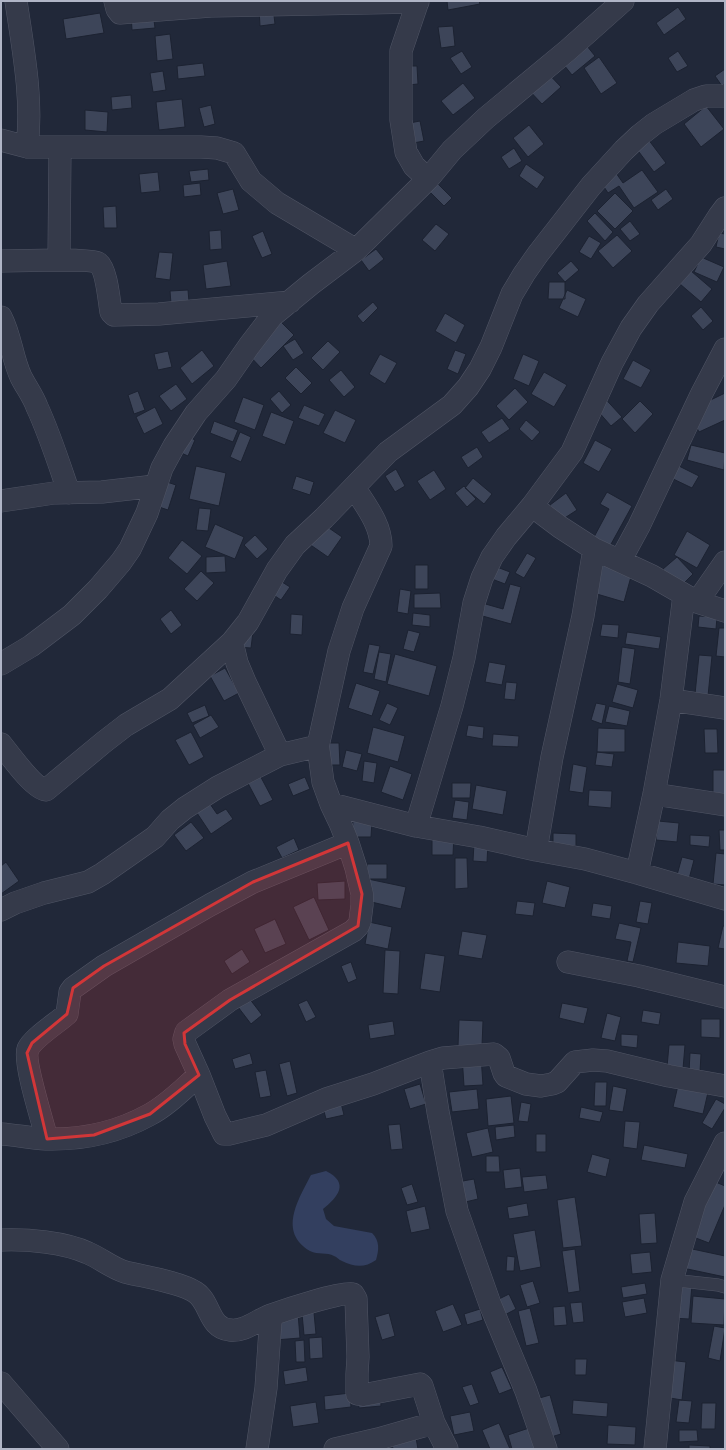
<svg xmlns="http://www.w3.org/2000/svg" width="726" height="1450" viewBox="0 0 726 1450" font-family="'Asap Condensed',sans-serif">
<style>
.water{fill:#333f5f}
.building{fill:#3d4559;stroke:#1c2231}
.lines{fill:none;stroke-linecap:round;stroke-linejoin:round}
.service-casing{stroke:#505565;stroke-width:13}
.minor-casing{stroke:#505565;stroke-width:23}
.service{stroke:#353a4a;stroke-width:12}
.minor{stroke:#353a4a;stroke-width:22}
.marked{fill:#d23638;fill-opacity:0.2;stroke:#d23638;stroke-width:3;stroke-linejoin:round}
</style>
<rect width="100%" height="100%" fill="#212839"/>
<path class="water" d="M326,1171C350,1183 338,1197 323,1209L326,1219L334,1226L372,1233C380,1241 379,1250 376,1260C365,1268 354,1267 342,1261C339,1260 337,1257 334,1256C327,1252 318,1255 310,1251C278,1232 298,1200 311,1175Z"/>
<path class="building" d="M447,1H479L480,4L448,10Z
M273,7L275,24L260,26L259,9Z
M678,7L686,19L664,35L656,23Z
M153,12L155,28L132,30L131,14Z
M100,13L104,33L66,39L63,19Z
M453,26L455,46L441,48L438,27Z
M170,34L173,59L157,61L155,36Z
M583,41L595,56L572,75L560,60Z
M462,51L472,67L461,74L450,58Z
M678,51L688,66L677,72L668,58Z
M599,57L617,83L601,94L584,68Z
M203,63L205,76L178,79L177,66Z
M406,66H417L418,84L408,85Z
M544,69L561,87L542,104L525,86Z
M725,69V83L722,86L715,76Z
M163,71L166,90L153,92L150,73Z
M463,83L475,98L453,115L441,101Z
M131,95L132,108L112,110L111,97Z
M182,99L185,127L159,130L156,102Z
M211,105L215,124L204,127L199,108Z
M706,106L724,129L701,147L684,124Z
M85,110L108,112L107,132L85,130Z
M420,121L424,141L408,144L404,124Z
M529,125L544,144L528,157L513,138Z
M642,131L666,163L654,172L630,140Z
M514,148L522,161L509,169L501,157Z
M609,163L623,183L642,170L658,192L634,208L619,186L608,193L595,173Z
M526,164L545,177L537,189L519,176Z
M208,169L209,180L191,182L189,171Z
M158,172L160,191L141,193L139,174Z
M200,183L201,195L184,197L183,185Z
M438,184L452,198L444,206L430,192Z
M233,189L239,210L223,214L217,193Z
M666,189L673,199L658,210L651,200Z
M615,193L633,211L615,229L597,211Z
M116,206L117,228H104L103,207Z
M595,213L613,232L605,241L587,221Z
M630,221L640,234L630,241L620,229Z
M436,224L449,234L435,251L422,240Z
M221,230L222,249L210,250L209,231Z
M263,231L272,254L262,258L252,236Z
M719,233L725,234V249L716,247Z
M617,235L632,251L613,268L598,251Z
M589,236L601,243L591,259L579,252Z
M376,249L384,259L369,271L361,260Z
M159,252L173,253L170,280L155,278Z
M701,257L724,267L717,282L694,272Z
M227,261L231,286L206,289L203,265Z
M571,261L579,270L565,282L557,273Z
M691,271L712,289L701,302L680,284Z
M549,282H565V299H548Z
M188,290L189,302L171,304L170,291Z
M567,290L586,299L578,317L559,308Z
M373,302L378,308L363,323L357,316Z
M701,307L713,321L703,330L691,316Z
M445,313L465,325L456,343L435,331Z
M279,320L294,335L261,368L247,353Z
M295,339L304,353L293,360L283,346Z
M328,341L340,352L323,370L311,358Z
M202,350L214,366L192,384L180,368Z
M455,350L466,354L458,374L447,369Z
M168,351L172,367L158,370L154,354Z
M380,354L397,363L385,384L369,374Z
M523,354L539,361L529,386L513,379Z
M633,360L651,370L641,388L623,379Z
M296,367L312,383L301,394L285,378Z
M341,370L355,387L344,397L329,380Z
M544,372L567,385L554,407L531,394Z
M176,384L187,399L171,411L159,396Z
M515,388L528,402L509,420L496,406Z
M138,391L145,410L134,414L128,395Z
M279,391L291,405L282,413L270,399Z
M600,393L622,417L611,426L589,401Z
M725,393V420L699,432L688,411Z
M243,397L264,405L255,430L234,422Z
M640,401L653,414L635,433L622,419Z
M304,405L325,414L319,426L298,418Z
M155,407L163,424L144,434L136,417Z
M335,410L356,420L345,443L323,433Z
M271,412L294,421L285,445L262,436Z
M502,418L510,429L489,443L481,432Z
M526,420L540,432L532,441L519,429Z
M214,421L238,430L233,442L210,433Z
M180,432L195,440L188,456L172,449Z
M240,432L251,437L241,462L230,457Z
M595,440L612,449L599,472L583,463Z
M691,445L725,453L724,470L687,460Z
M477,447L483,457L468,468L461,457Z
M675,464L699,476L692,488L669,477Z
M196,466L226,473L219,506L189,499Z
M396,469L405,486L395,492L385,476Z
M434,470L446,489L430,500L417,481Z
M296,476L314,482L310,495L292,489Z
M473,478L492,494L484,504L465,488Z
M164,481L176,485L168,510L156,506Z
M464,486L476,499L467,507L455,493Z
M607,492L632,506L610,546L594,537L609,509L600,504Z
M566,493L577,510L560,521L550,505Z
M199,508L211,509L208,531L196,530Z
M313,517L342,537L328,557L299,537Z
M215,524L244,537L235,559L205,547Z
M687,531L710,545L697,568L674,555Z
M255,535L268,549L257,559L244,545Z
M182,540L202,556L187,574L168,558Z
M527,553L536,558L524,578L515,573Z
M225,556L226,572L206,573V557Z
M677,557L693,574L680,587L663,569Z
M598,562L632,573L624,602L590,592Z
M489,564L510,572L505,584L484,576Z
M415,565H428V589H415Z
M201,571L214,583L197,601L184,589Z
M271,575L290,587L281,600L263,588Z
M510,584L521,587L511,624L479,615L482,603L503,609Z
M400,589L411,591L408,614L397,612Z
M440,593L441,608H414V594Z
M171,610L182,625L171,634L160,619Z
M413,613L430,615V627L412,625Z
M291,614L303,615L302,635L290,634Z
M699,616L717,617L716,629L698,627Z
M254,624L251,648L236,647Z
M602,624L619,625L618,638L600,636Z
M719,628H725V657L716,656Z
M408,630L420,633L414,652L403,649Z
M627,632L661,637L659,649L625,644Z
M369,644L380,646L373,674L363,672Z
M622,647L635,649L630,684L618,682Z
M379,652L391,654L386,682L374,679Z
M395,654L437,666L429,696L387,684Z
M699,655L712,656L708,696L695,694Z
M489,662L506,665L502,685L485,682Z
M225,668L239,693L224,701L210,676Z
M506,682L517,683L515,700L504,699Z
M356,683L380,691L372,716L348,708Z
M617,684L638,690L633,708L612,702Z
M387,703L398,708L390,725L379,720Z
M596,703L606,705L602,724L591,720Z
M205,705L209,716L192,723L187,713Z
M609,706L630,711L627,726L605,722Z
M211,715L219,727L200,738L193,725Z
M468,725L484,727L483,739L466,736Z
M373,727L405,736L398,762L367,753Z
M598,728L625,729V752H597Z
M704,729H717L718,753H705Z
M191,732L204,757L189,765L175,740Z
M493,734L519,736L518,747L492,746Z
M317,743H339L340,765H317Z
M346,750L362,754L357,771L342,767Z
M597,752L614,754L612,767L595,765Z
M364,761L377,763L374,783L362,781Z
M573,764L587,767L583,793L569,791Z
M255,766L273,800L260,806L242,772Z
M390,766L412,774L403,800L381,792Z
M713,770H725V795H713Z
M305,777L310,789L293,796L288,784Z
M452,783H471L470,798H452Z
M476,785L507,791L503,815L472,809Z
M589,790L612,791L611,808L588,806Z
M455,800L469,802L467,820L452,818Z
M208,801L217,814L226,809L233,819L211,834L195,810Z
M353,820L372,821L371,837H352Z
M658,821L679,823L677,842L656,840Z
M191,822L204,838L186,851L174,835Z
M719,830H725V850H720Z
M553,833L576,834V846L553,845Z
M432,834H454L453,855H432Z
M690,835L710,836L709,847L690,845Z
M294,838L299,850L282,858L276,847Z
M474,843H488L487,862L473,861Z
M716,853L725,854V885L713,884Z
M682,857L694,860L689,879L677,875Z
M455,858H467L468,888L455,889Z
M6,862L19,881L1,894V866Z
M367,864H387V879H367Z
M368,879L406,887L401,909L363,900Z
M345,881V899L318,900L317,883Z
M547,881L570,887L565,908L542,903Z
M314,897L329,930L309,940L293,907Z
M517,901L535,903L533,916L515,914Z
M640,901L652,903L648,924L636,922Z
M593,903L612,906L610,919L591,916Z
M275,919L286,944L265,953L254,929Z
M369,922L392,927L388,949L365,944Z
M619,923L641,928L633,962L627,961L631,942L615,939Z
M723,926H725V949L718,948Z
M462,931L487,935L482,959L458,955Z
M678,942L710,946L708,966L676,963Z
M242,949L250,962L232,974L224,961Z
M385,950L400,951L398,994L383,993Z
M425,953L445,956L440,992L420,989Z
M351,962L357,979L348,983L341,966Z
M246,994L262,1015L251,1024L235,1003Z
M307,1000L316,1017L306,1022L298,1004Z
M562,1003L588,1008L584,1024L559,1018Z
M643,1010L661,1013L659,1025L641,1022Z
M607,1013L621,1017L615,1041L601,1038Z
M701,1019H720V1038L701,1037Z
M459,1020L483,1021L482,1046H458Z
M393,1021L395,1035L370,1039L368,1025Z
M621,1034L638,1035L637,1048L621,1046Z
M669,1045H685L683,1069L667,1067Z
M250,1053L253,1064L235,1069L232,1059Z
M690,1053L701,1054L700,1072H689Z
M462,1056H481L483,1085L464,1086Z
M290,1061L297,1093L287,1096L279,1064Z
M266,1070L271,1096L260,1098L255,1072Z
M679,1081L709,1088L703,1114L673,1107Z
M595,1082H607L606,1106H594Z
M420,1084L426,1104L410,1109L404,1089Z
M613,1086L627,1089L623,1112L609,1110Z
M477,1089L479,1109L452,1112L449,1092Z
M339,1095L344,1115L326,1119L321,1100Z
M511,1096L514,1123L488,1126L486,1099Z
M716,1099L725,1104V1108L712,1129L702,1123Z
M521,1102L531,1104L528,1122L518,1121Z
M581,1107L603,1112L600,1122L579,1118Z
M625,1121L640,1122L637,1149L623,1147Z
M400,1124L403,1149L391,1150L388,1125Z
M514,1125L515,1137L496,1140L495,1127Z
M488,1128L493,1152L472,1157L466,1133Z
M536,1134H546V1152H536Z
M644,1145L688,1154L685,1168L641,1160Z
M592,1154L610,1159L606,1177L587,1172Z
M486,1156H499L500,1172H486Z
M520,1168L522,1187L505,1189L503,1170Z
M546,1175L548,1189L524,1192L522,1177Z
M474,1179L478,1199L461,1203L457,1182Z
M711,1180L725,1186V1205L709,1243L688,1235Z
M412,1184L418,1202L407,1205L401,1188Z
M575,1197L582,1246L563,1248L557,1200Z
M527,1203L529,1216L509,1219L507,1207Z
M425,1206L430,1229L411,1233L406,1211Z
M655,1213L657,1243L641,1244L639,1214Z
M535,1230L541,1267L520,1271L513,1234Z
M683,1247L725,1256V1277L678,1267Z
M575,1249L580,1291L568,1293L562,1251Z
M650,1252L652,1272L632,1274L630,1254Z
M507,1256L515,1257L514,1271H506Z
M533,1281L540,1303L527,1307L520,1285Z
M645,1283L647,1294L623,1298L621,1287Z
M675,1284L692,1285L689,1319L672,1318Z
M509,1294L516,1309L497,1319L489,1304Z
M693,1296L725,1299L724,1325L691,1323Z
M644,1298L647,1313L625,1317L622,1302Z
M313,1302L316,1334L304,1335L301,1303Z
M582,1302L584,1322L573,1323L570,1303Z
M453,1304L462,1325L443,1332L435,1311Z
M565,1306L567,1325L554,1326L553,1307Z
M530,1308L539,1343L526,1346L518,1311Z
M480,1309L483,1320L467,1325L464,1314Z
M298,1313L300,1338L275,1340L273,1316Z
M389,1313L395,1336L382,1340L375,1317Z
M714,1326L725,1328L720,1361L708,1358Z
M322,1337L323,1358L310,1359L309,1338Z
M304,1340L305,1362H296L295,1341Z
M575,1359H587L586,1375H575Z
M668,1360L686,1362L682,1400L664,1397Z
M306,1367L308,1381L285,1385L283,1371Z
M502,1367L512,1389L499,1394L490,1372Z
M472,1384L479,1403L470,1406L462,1387Z
M380,1390L381,1406L359,1408L357,1393Z
M350,1393L351,1407L325,1410L324,1396Z
M550,1395L561,1434L541,1440L529,1401Z
M573,1400L608,1403L607,1417L572,1414Z
M679,1400L692,1401L689,1423L676,1422Z
M316,1402L319,1423L293,1427L290,1406Z
M702,1403H716L715,1429H701Z
M470,1412L474,1431L454,1435L450,1416Z
M499,1423L510,1449H490L482,1430Z
M608,1425L636,1427L635,1445L607,1444Z
M529,1428L535,1449H512L508,1435Z
M679,1430H697L698,1441L679,1442Z
M415,1432L418,1449H393L391,1436Z
M689,1445L710,1446V1449H689Z"/>
<g class="lines">
<defs>
<path id="service" d="M672,1280L718,1285L725,1287"/>
<path id="minor" d="M16,1C23,49 33,99 27,147
M115,1L117,9L120,13L211,6L418,2
M418,1L401,51V120L406,152L414,166L428,179
M1,140L27,147H201L217,148L234,153L251,181L277,203L356,250
M59,260C66,260 93,260 98,263C107,270 109,301 111,312L114,315L159,314L290,302
M1,261L59,260L60,148
M1,317C11,336 12,358 21,377C26,387 33,396 37,407C50,435 59,464 69,493
M1,501L54,493L102,492L155,486
M532,506L560,527L594,549L652,576L697,602L725,611
M620,561L639,526L702,393L725,349
M697,602L725,562
M232,642L237,663L245,682L280,755
M1,664L31,646L72,615L98,589L121,562L130,549L147,513L162,468L174,446L196,413L226,379L249,346L272,316L311,284L356,250L428,179L452,150L486,118L568,50L623,1
M671,700L725,708
M1,744C10,755 33,788 46,790L104,742L126,725L170,699L232,642L248,622L277,570L295,545L324,518L388,452L452,405L468,387L480,369L491,347L512,294L524,274L538,254L591,186L624,150L640,135L654,124L694,100L706,96H725
M654,794L725,805
M331,804L416,826L479,837L536,850L585,859L637,873L725,899
M416,826L452,706L464,658L474,603L482,578L492,557L506,537L532,506L572,452L612,363L631,328L648,304L701,244L719,216L725,208
M536,850L552,757L583,616L594,549
M637,873L654,794L671,700L684,595
M1,910L15,903L44,893L88,882L102,874L155,837L170,820L185,808L218,787L280,755L318,746
M568,962L639,976L725,997
M199,1075L215,1116L224,1134H229L266,1125L326,1099L373,1084L430,1062
M1,1134C16,1135 31,1138 46,1139C82,1140 118,1132 149,1115C168,1105 183,1089 199,1075L185,1044L184,1039L186,1032L230,1000L353,931L358,926L360,921L362,905V894L356,868L348,843L340,823L331,804L323,782L318,746L339,651L353,608L381,546C381,524 365,505 354,487
M47,1139C43,1123 23,1061 28,1049C33,1038 57,1023 67,1014L70,992L73,988L104,966L210,905L253,882L348,843
M1,1240C27,1239 64,1242 88,1253C100,1258 112,1268 125,1272C145,1277 179,1282 195,1292C211,1302 208,1328 230,1330C245,1332 257,1320 271,1315C285,1310 342,1291 353,1294L356,1299L358,1357L357,1374V1394L363,1395L420,1384L422,1386L434,1423L447,1449
M1,1383L58,1449
M257,1449L266,1388L271,1315
M335,1449L378,1439L434,1423
M546,1449L526,1391L490,1304L457,1211L438,1112L430,1062L443,1058L494,1054L499,1058L504,1073L506,1076L526,1084L541,1086L552,1084L557,1082L575,1062L593,1060L607,1061L669,1076L725,1086
M655,1449L672,1280L695,1202L725,1143"/>
</defs>
<use href="#service" class="service-casing"/>
<use href="#minor" class="minor-casing"/>
<use href="#service" class="service"/>
<use href="#minor" class="minor"/>
</g>
<path class="marked" d="M348,843L362,894L358,926L230,1000L184,1033L185,1044L199,1075L150,1114L94,1135L47,1139L27,1053L32,1043L67,1014L73,988L104,966L253,882Z"/>
<rect width="726" height="1450" fill="none" stroke="#b0b5c6" stroke-width="4"/>
</svg>
